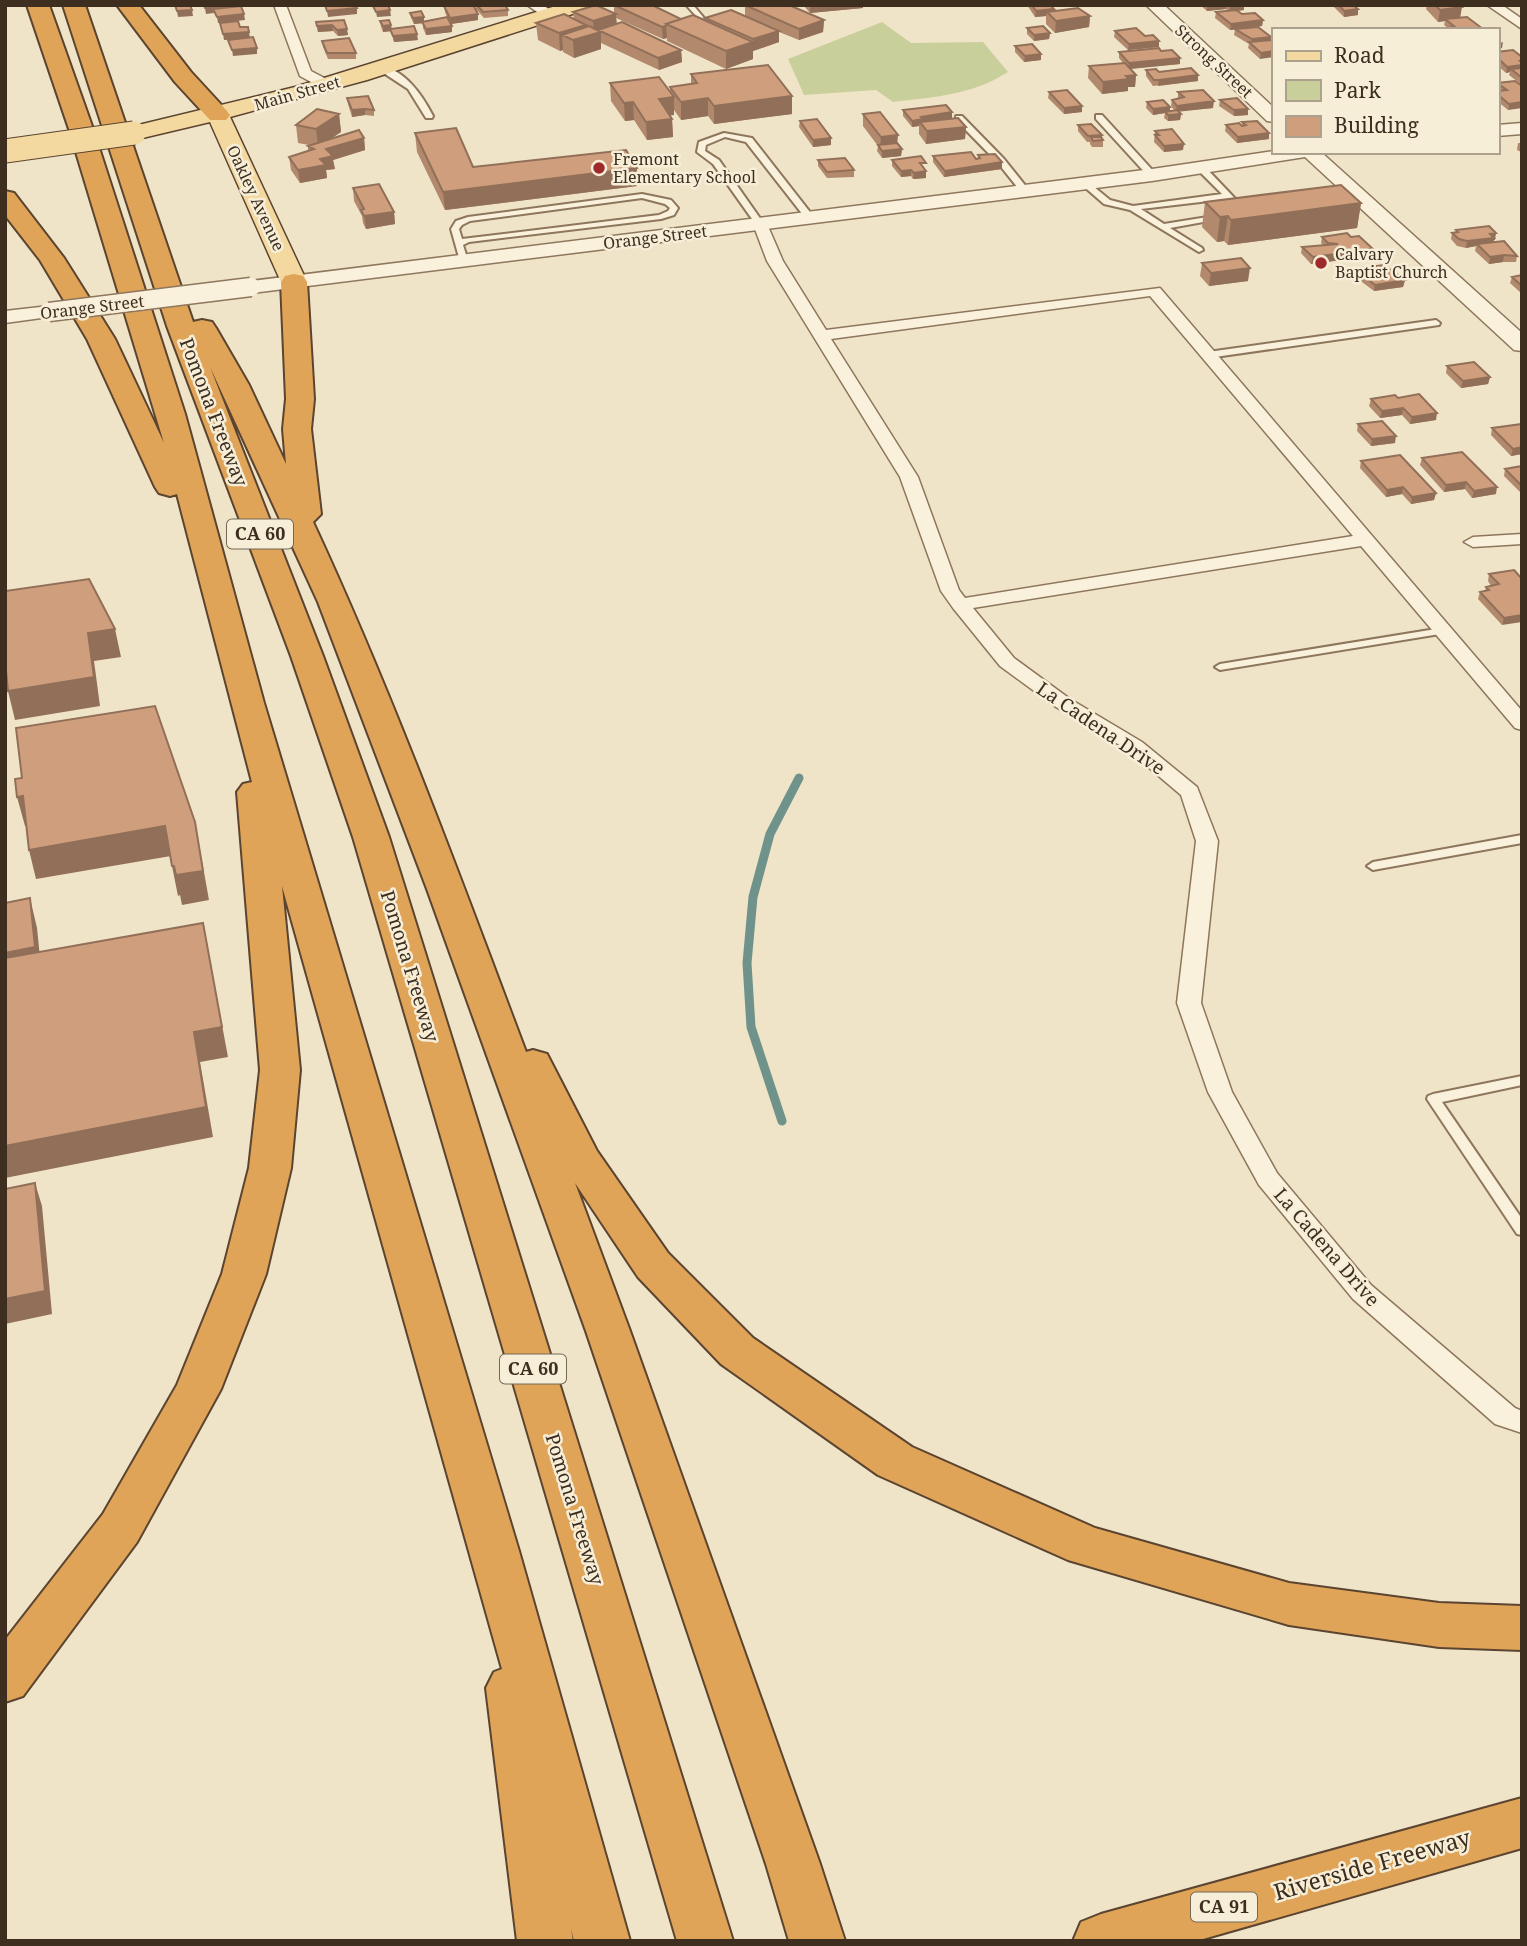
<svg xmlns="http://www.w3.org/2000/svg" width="1527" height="1946" viewBox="0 0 1527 1946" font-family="'Noto Serif',serif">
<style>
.green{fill:#c9cf9b}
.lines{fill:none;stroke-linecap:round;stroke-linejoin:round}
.stream{stroke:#6f938a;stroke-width:9}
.service-casing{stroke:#8d765c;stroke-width:4}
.minor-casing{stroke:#8d765c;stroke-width:3}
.tertiary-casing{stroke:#8d765c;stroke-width:3}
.primary-casing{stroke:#5b4430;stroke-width:3}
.motorway-casing{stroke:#5b4430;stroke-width:4}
.service{fill:#faf1dc;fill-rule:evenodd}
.minor{fill:#faf1dc;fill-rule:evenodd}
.tertiary{fill:#faf1dc;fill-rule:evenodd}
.primary{fill:#f3d9a0;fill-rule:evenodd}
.motorway{fill:#e0a458;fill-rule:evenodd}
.tertiary-bridge-casing{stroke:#8d765c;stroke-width:21;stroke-linecap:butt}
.primary-bridge-casing{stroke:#5b4430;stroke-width:25;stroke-linecap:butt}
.tertiary-bridge{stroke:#faf1dc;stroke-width:18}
.primary-bridge{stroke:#f3d9a0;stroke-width:23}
.wall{fill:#b2896c}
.shaded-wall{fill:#916f58}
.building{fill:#cf9f7d;stroke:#916f58;stroke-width:2}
.poi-dot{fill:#9e2a2b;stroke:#f7eed8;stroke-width:2.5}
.labels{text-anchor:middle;stroke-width:5;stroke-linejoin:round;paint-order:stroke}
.far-street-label{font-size:16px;fill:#3d2e20;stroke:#f7eed8}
.far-poi-label{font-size:16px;fill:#3d2e20;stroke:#f7eed8;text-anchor:start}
.shield{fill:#f7eed8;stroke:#756857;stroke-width:2}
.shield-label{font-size:18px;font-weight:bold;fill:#3d2e20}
.street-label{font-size:19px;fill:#3d2e20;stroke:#f7eed8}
.near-street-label{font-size:23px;fill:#3d2e20;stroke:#f7eed8}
</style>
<rect width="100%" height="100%" fill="#f0e4c8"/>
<path class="green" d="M882,22L911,43L983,42L1008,72C972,95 934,97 893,102L876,90L804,95L788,59Z"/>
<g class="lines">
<path class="stream" d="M782,1121L751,1027L747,963L753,897L770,834L799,778"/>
<defs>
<path id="service" d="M686,5H693L704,18V20H700Z
M379,66C404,68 423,96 433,116L432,118H426L408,89L379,70Z
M1096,115H1102L1155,173V177H1149L1096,119Z
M956,116H962L1004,159L1028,189V193H1022L998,163L956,120Z
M724,133L752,138L813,216V220H807L746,142L725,137L706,145L705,151L719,160L764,224L757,226L713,164L697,152L699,142Z
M1198,166H1204L1244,208V212H1238L1226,199L1141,209L1164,224L1220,215V219L1170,228L1202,248L1203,250L1199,252L1130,210L1104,204L1081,184L1088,182L1110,200L1133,206L1222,194L1198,170Z
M642,194L671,200L678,208L674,215L661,219L469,242L463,245L468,261L464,263L460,261L451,229L456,221L468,217ZM642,198L665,204L670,208L668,211L659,215L462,239L459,229L462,225L470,221Z
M1436,320L1440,323L1439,325L1208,358L1204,355L1208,352Z
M1442,628L1446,629V633L1220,670L1215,667L1220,664Z
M1522,835V843L1373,870L1367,866L1373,862Z
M1522,1076V1085L1442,1102L1522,1219V1235L1517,1234L1427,1099L1428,1096L1433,1094Z"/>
<path id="minor" d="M274,5H286L311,71L332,82V88H322L300,76Z
M527,5H543L557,15L556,18H546Z
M1487,5H1502L1522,19V29Z
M760,220L767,224L783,261L826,330L1160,288L1522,711V730L1515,728L1361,546L973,608L1014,658L1070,699L1142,742L1197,787L1218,841L1201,1003L1232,1092L1277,1173L1371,1285L1515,1408L1522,1411V1433L1495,1424L1353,1299L1259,1185L1208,1092L1177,1003L1196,841L1181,795L1128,750L1056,707L1000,666L953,608L941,591L900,477L767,261L753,224ZM1150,296L1353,536L965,598L959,590L918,477L831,339Z
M1522,534V544L1473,547L1464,542L1473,537Z"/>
<path id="tertiary" d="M1146,5H1164L1273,107V122L1267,121Z
M1522,123V134L1497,136V125Z
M1273,151L1321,152L1522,333V351L1514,350L1305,157L1152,181L251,293L244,291L241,287L244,283L251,281L1152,169Z
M49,306L56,308L59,312L56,316L5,323V311Z"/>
<path id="primary" d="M559,5H591L588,9L367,80L230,117L307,282L303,287L294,290L285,287L281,282L210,122L134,140L126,138L123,133L126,128L295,87Z"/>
<path id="motorway" d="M27,5H49L93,129L185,414L264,703L519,1551L630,1941H574L571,1929L573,1941H517L486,1688L494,1672L502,1669L282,886L300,1070L291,1168L266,1274L221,1389L137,1542L23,1696L5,1702V1640L103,1514L177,1385L222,1274L249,1168L260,1070L237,792L243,784L252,782L177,494L170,496L159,493L155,487L87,339L40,260L5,215V191L14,193L64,258L115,339L164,443L69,129Z
M63,5H85L193,322L202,320L212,322L216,328L249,385L286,464L283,429L286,399L281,282L285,276L294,274L303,276L307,282L314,399L311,429L321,514L313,522C393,694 459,874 526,1052L533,1050L547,1054L597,1151L668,1253L753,1338L912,1447L1095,1528L1289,1583L1439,1603L1522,1606V1650L1439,1647L1289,1625L1068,1560L878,1475L721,1364L638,1277L575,1183L630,1331L820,1864L845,1941H789L766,1864L586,1331L427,889L318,602L210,367L323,656L389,837L733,1941H677L353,837L291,656L167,326Z
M117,5H139L191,72L226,110L230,115L226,120H210L175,82Z
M1522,1798V1848L1196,1941H1073L1081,1922L1101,1914Z"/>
</defs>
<use href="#service" class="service-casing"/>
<use href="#minor" class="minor-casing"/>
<use href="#tertiary" class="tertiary-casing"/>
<use href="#primary" class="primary-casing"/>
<use href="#motorway" class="motorway-casing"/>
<use href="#service" class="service"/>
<use href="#minor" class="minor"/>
<use href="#tertiary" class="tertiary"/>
<use href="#primary" class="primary"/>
<use href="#motorway" class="motorway"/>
<defs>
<path id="tertiary-bridge" d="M49,312L251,287"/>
<path id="primary-bridge" d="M5,151L134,133"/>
</defs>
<use href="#tertiary-bridge" class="tertiary-bridge-casing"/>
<use href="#primary-bridge" class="primary-bridge-casing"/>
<use href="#tertiary-bridge" class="tertiary-bridge"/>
<use href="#primary-bridge" class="primary-bridge"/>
</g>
<path class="wall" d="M476,5H505L508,10V16L484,18L476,9Z
M614,5L681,19L705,20V18L745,16V5L824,20L823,32L799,40L779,32V42L753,51V59L726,69L667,41V38L663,39L616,18L617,24L681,50L682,62L659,70L601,43V49L574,58L563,52V50L560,51L538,40L536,23L574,19L573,12L614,13Z
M803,5H863V8L810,13Z
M1027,5H1053L1054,11L1090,16L1089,27L1055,33L1046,24V16L1035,17Z
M1200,5H1244V10L1237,11L1242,14L1263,20L1262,26L1230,30L1215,18L1216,12L1228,11L1226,9L1207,11Z
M1334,5H1353L1358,9V15L1344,17L1334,7Z
M1427,5H1460V18L1483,30H1445V28H1448L1444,25L1445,21L1438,22L1426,9Z
M444,6L478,20L451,24L452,32L426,35L423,28V23L414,24L411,18L410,13L424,17V21L447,17L445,12Z
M344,20L348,35L338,36L333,31L318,32L316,22Z
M380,21L392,28L418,40L394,42L391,31L383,32L381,27Z
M1027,28L1050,33L1049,39L1034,41L1027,34Z
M1235,29L1270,40L1260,59L1248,48L1249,44L1234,35Z
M1115,31L1145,36L1159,47L1128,50L1114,37Z
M322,41L356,53V59H328L323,47Z
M1015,46L1041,60L1024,62L1015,52Z
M1161,51L1180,58V64L1131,69L1136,75L1135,87H1128V91L1102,94L1088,78L1089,66L1123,63L1119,58V52Z
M1497,52L1522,57V85L1509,75L1510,72L1506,73L1497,65Z
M1146,70L1159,72L1198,81L1153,86L1146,76Z
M691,74L792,114L714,124L708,116L681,120L674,110V115H670L672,119L673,137L647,140L634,120L625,121L611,101L610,83L670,92V87L691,84Z
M1515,81L1508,110L1497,101V91H1499L1497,90V83Z
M1049,92L1082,106V112L1064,114L1048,98Z
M1178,92L1213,108L1179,111L1181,114L1180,120L1168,121L1164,118L1165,113L1153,115L1146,108L1147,102L1170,111H1175L1171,106L1172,100L1178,99Z
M347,98L374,110V116L365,115L352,117L348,104Z
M1220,100L1248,109V115L1234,116L1219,106Z
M903,110L952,118L966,127L965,139L926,144L919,134V126L912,127L903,116Z
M339,114L341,132L332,138H364L365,150L333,160L335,169L326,170L327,178L300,183L291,170L289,157L308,151V146L309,145L298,143L296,125Z
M863,114L898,143L902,149L901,156L882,158L877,151L878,146L863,126Z
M800,121L831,138V145L813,147L799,127Z
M1242,122L1269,133V139L1237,143L1225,131L1226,125H1242Z
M1078,125L1102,135V138L1103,140V147H1092L1090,144V142H1087L1078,131Z
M1155,131L1183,150L1164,152L1154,142Z
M415,133L473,167L637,186L445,210L417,152Z
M1518,143H1522V159L1520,157L1521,152L1517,150Z
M978,155L1002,162V169L944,177L933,162V156L976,159L978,158Z
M818,160L854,170V177L827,178L818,166Z
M892,160L925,169L926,178L913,179L911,176L901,177L892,166Z
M353,188L394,212L395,224L366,229L363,223L362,216L354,201Z
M1205,202L1361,203L1357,228L1228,245L1224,241L1217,242L1202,227Z
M1456,230L1495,240H1494L1493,242L1517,256L1516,262H1503L1489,264L1475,251L1476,246L1466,248L1457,246L1451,239L1452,233H1455Z
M1322,237L1372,256L1311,264L1301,253L1302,247L1323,245L1321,243Z
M1202,263L1248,281L1209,286L1200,276Z
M1355,269L1405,280L1403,287L1374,291L1354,276Z
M1522,275V294L1510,283L1512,277Z
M1447,366L1490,377L1488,384L1461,388L1446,373Z
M1398,398L1436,420L1410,424L1402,415L1380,418L1369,406L1371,399Z
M1358,424L1395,443L1371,446L1357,431Z
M1522,424V454L1511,456L1491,435L1492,428Z
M1422,458L1496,494L1472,498L1465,489L1444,492L1420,465Z
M1361,461L1436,493L1434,500L1411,504L1402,494L1386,497L1360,468Z
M1522,466V494L1504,476L1505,469Z
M1489,574L1522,579L1502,625L1478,599L1480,592L1485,591L1486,587L1491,586L1488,581Z"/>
<path class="shaded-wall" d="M233,5H242V10L213,9L214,13L206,14L205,8Z
M810,5H863V8L810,13Z
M977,5H995L977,7Z
M1207,5H1226V9L1207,11Z
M1244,5V10L1229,12L1230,6Z
M1462,7L1460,19L1438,22L1440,10Z
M357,8V14L328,17L327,11Z
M1054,9V15L1047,12L1046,16L1035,17L1036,11Z
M1358,9V15L1344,17V11Z
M192,10L193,16L178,17L177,11Z
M390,10L391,16L377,17L376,12Z
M244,14L245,20L218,23L217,17Z
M478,14V20L451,24L450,18Z
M616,14L617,32L598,30L601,32V49L574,58L573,40L562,35L563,50L560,51L559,33L586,25L587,36L594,34L593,21Z
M1090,16L1089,27L1055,33L1056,21Z
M424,17V23L414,24L413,18Z
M824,20L823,32L799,40V29Z
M1263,20L1262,26L1230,30L1231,24Z
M332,25L333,31L318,32L317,26Z
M391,25L392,31L383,32V26Z
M452,26V32L426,35V29Z
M666,26L667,38L663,39L662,27Z
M347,29L348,35L338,36L337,30Z
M779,31V42L753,51V59L726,69V51L753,42V39Z
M249,32L250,38L224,40L223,34Z
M1050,33L1049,39L1034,41V35Z
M417,34L418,40L394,42L393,36Z
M1271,37L1270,43L1251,45L1252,39Z
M1159,41V47L1128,50L1129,44Z
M1503,42L1502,48L1497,49V44Z
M257,48V54L233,56L232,50Z
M681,50L682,62L659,70L658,58Z
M1273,51V57L1260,59L1261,53Z
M1041,54V60L1024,62L1025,56Z
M1180,58V64L1128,69L1129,63Z
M1522,61V71L1511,69L1510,72L1506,73L1507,67Z
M1136,75L1135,87H1128V91L1102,94L1103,82L1126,76Z
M1198,75V81L1158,86L1159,80Z
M792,96V114L714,124V106Z
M674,97V115L660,117L659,99Z
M708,98V116L681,120V102Z
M1214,101L1213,108L1176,112L1177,106Z
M633,102L634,120L625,121L624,103Z
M1522,102V108L1508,110L1509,104Z
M1082,106V112L1064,114V108Z
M1170,107V113L1165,112V113L1153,115V109Z
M365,109V115L352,117V110Z
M1248,109V115L1234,116V110Z
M952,112V118L920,122L919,126L912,127V121L921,117Z
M339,114L341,132L318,147L316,129Z
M1181,114L1180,120L1168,121V115Z
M672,119L673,137L647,140L646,122Z
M966,127L965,139L926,144L927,131Z
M1269,133V139L1237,143L1238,137Z
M898,135L897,147L880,149L881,137Z
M364,138L365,150L333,160L335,169L326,170L327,178L300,183L298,170L320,159L326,149Z
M831,138V145L813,147V140Z
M1184,144L1183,150L1164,152V146Z
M902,149L901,156L882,158V151Z
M1002,162V169L944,177L945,171Z
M637,168V186L445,210L443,192Z
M911,170V176L901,177V171Z
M926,171V178L913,179L914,173Z
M1361,203L1357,228L1228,245L1231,220Z
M394,212L395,224L366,229L364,216Z
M1228,216L1224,241L1217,242L1220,217Z
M1496,233L1495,240H1494L1493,244H1477L1476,246L1466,248L1467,241L1490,234Z
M1373,249L1372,256L1311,264L1313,257Z
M1504,255L1503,262L1489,264L1490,257Z
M1250,268L1248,281L1209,286L1211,273Z
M1405,280L1403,287L1374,291L1375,285Z
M1490,377L1488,384L1461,388L1463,381Z
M1403,408L1402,415L1380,418L1382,411Z
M1437,413L1436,420L1410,424L1412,417Z
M1396,436L1395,443L1371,446L1372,439Z
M1522,447V454L1511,456L1513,449Z
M1466,482L1465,489L1444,492L1446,485Z
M1403,487L1402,494L1386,497L1387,490Z
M1497,487L1496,494L1472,498L1474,491Z
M1436,493L1434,500L1411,504L1412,497Z
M1522,615V622L1502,625L1504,618Z
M115,629L121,657L94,661L100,706L15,720L8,691L88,633Z
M23,796L30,825L25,826L17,797Z
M195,822L209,900L182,905L180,895L178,896L172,866Z
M165,826L171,856L36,879L29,850Z
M30,898L37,928L42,977L5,984V953Z
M203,923L228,1057L200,1062L213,1137L5,1178V1146L194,1032Z
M35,1183L42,1206L52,1314L5,1324V1299Z"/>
<path class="building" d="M175,5H190L192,10L177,11Z
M204,5H233L205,8Z
M325,5H355L357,8L327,11Z
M380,5H388L390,10L376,12L373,6Z
M451,5H473L478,14L450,18L444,6Z
M477,5H505L508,10L483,12Z
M596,5L616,14L593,21L573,12Z
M614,5H652L681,19L666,24V26L662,27Z
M745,5H789L824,20L799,29Z
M1032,5H1050L1054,9L1036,11Z
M1339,5H1353L1358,9L1344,11Z
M1435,5H1460L1462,7L1440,10Z
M241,6L244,14L217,17L213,9Z
M1078,8L1090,16L1056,21L1047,12Z
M731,10L779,31L753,39L705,18Z
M1236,10L1242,14L1255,13L1263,20L1231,24L1216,12Z
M421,11L424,17L413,18L410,13Z
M564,14L586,25L559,33L536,23Z
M693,15L753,42L726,51L666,24Z
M447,17L452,26L426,29L422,22Z
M1467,17L1483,29L1447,30L1445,28L1455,27L1445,19Z
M344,20L347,29L337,30L332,25L317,26L316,22Z
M389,20L391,25L383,26L380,21Z
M238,21L240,27H248L249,32L223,34L220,23Z
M622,22L681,50L658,58L598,30Z
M414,26L417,34L393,36L390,29Z
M589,26L601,32L573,40L562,35Z
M1043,26L1050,33L1034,35L1027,28Z
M1258,27L1271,37L1252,39L1235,29Z
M1136,28L1145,36L1153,35L1159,41L1129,44L1115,31Z
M253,37L257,48L232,50L228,40Z
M349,38L356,53H327L322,41Z
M1273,40V51L1261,53L1249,42Z
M1032,44L1041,54L1025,56L1015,46Z
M1159,48L1161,51L1172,50L1180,58L1129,63L1119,52Z
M1513,50L1522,57V61H1520L1522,63V65L1507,67L1499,59H1497V52Z
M1125,63L1136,75L1126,76L1129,79L1103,82L1089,66Z
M768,65L792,96L714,106L708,98L681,102L670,87L697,83L691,74Z
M1191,68L1198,75L1159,80H1154L1146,70L1156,69L1159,72Z
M1522,68V78L1511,69Z
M659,77L674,97L659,99L672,119L646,122L633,102L624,103L610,83Z
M1515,81L1522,86V102L1509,104L1497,94V91L1507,90L1497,83Z
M1067,90L1082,106L1064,108L1049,92Z
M1203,90L1214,101L1177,106L1172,100L1184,97L1178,92Z
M368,96L374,110L365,109L352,110L347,98Z
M1237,98L1248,109L1234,110L1220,100Z
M1163,100L1170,107L1153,109L1147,102Z
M946,105L952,112L921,117L923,119L912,121L903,110Z
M317,109L339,114L316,129L296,125Z
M1177,110L1181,114L1168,115L1165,112Z
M880,112L898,135L881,137L863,114Z
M958,118L966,127L927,131L920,122Z
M817,119L831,138L813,140L800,121Z
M1257,121L1269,133L1238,137L1226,125L1239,123L1242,126L1246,125L1242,122Z
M1091,124L1102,135L1088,136L1078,125Z
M456,128L473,167L626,150L637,168L443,192L415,133Z
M1172,129L1184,144L1164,146L1155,135H1159L1155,131Z
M359,130L364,138L326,149L333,156L320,159L326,165L298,170L289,157L314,149L308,146Z
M1091,137H1101L1103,140L1093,141Z
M897,143L902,149L882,151L878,145Z
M971,152L976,159L980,158L978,155L995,154L1002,162L945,171L933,156Z
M921,156L926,163H920L926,171L914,173L911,170L901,171L892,160Z
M845,158L854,170L827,172L818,160Z
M379,184L394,212L364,216L361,210L364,209L353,188Z
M1341,185L1361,203L1231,220L1228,216L1220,217L1205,202Z
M1489,226L1496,233L1490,234L1494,238L1467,241L1459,239L1452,233L1458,232L1456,230Z
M1347,233L1351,237L1359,236L1373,249L1313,257L1302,247L1338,244L1328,243L1322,237Z
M1504,241L1517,256L1504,255L1490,257L1477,244Z
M1241,258L1250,268L1211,273L1202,263Z
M1384,265L1405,280L1375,285L1355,269Z
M1522,275V286L1512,277Z
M1474,362L1490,377L1463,381L1447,366Z
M1419,394L1437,413L1412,417L1403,408L1382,411L1371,399L1395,395L1398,398Z
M1382,421L1396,436L1372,439L1358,424Z
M1522,424V447L1513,449L1492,428Z
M1462,452L1497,487L1474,491L1466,482L1446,485L1422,458Z
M1400,455L1436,493L1412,497L1403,487L1387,490L1361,461Z
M1522,466V486L1505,469Z
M1514,570L1522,579V615L1504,618L1480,592L1489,590L1486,587L1499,584L1489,574Z
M89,579L115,629L88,633L94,677L8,691L5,660V591Z
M155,706L195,822L203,871L176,875L174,866H172L165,826L29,850L23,796L17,797L15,779L22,778L16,728Z
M30,898L35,947L5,953V903Z
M203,923L222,1027L194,1032L206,1107L5,1146V958Z
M35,1183L45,1291L5,1299V1189Z"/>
<g class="poi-dot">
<circle cx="599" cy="168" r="7"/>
<circle cx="1321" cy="263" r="7"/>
</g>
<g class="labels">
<g class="far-street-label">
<text transform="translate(1214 61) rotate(43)" y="6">Strong Street</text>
<text transform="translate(297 93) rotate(-16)" y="6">Main Street</text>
<text transform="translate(256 198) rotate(65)" y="6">Oakley Avenue</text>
<text transform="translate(655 237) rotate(-7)" y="6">Orange Street</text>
<text transform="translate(92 307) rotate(-7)" y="6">Orange Street</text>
</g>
<g class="far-poi-label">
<text x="613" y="165">Fremont<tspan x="613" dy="18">Elementary School</tspan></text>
<text x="1335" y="260">Calvary<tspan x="1335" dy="18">Baptist Church</tspan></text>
</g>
<g class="shield">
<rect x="227" y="519.5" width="66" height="29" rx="5"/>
<rect x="500" y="1354.5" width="66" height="29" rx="5"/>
<rect x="1191" y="1892.5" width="66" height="29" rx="5"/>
</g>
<g class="shield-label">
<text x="260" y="540">CA 60</text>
<text x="533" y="1375">CA 60</text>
<text x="1224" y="1913">CA 91</text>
</g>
<g class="street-label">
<text transform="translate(214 412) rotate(69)" y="7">Pomona Freeway</text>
<text transform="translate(1101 728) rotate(34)" y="7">La Cadena Drive</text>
<text transform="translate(410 966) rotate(73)" y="7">Pomona Freeway</text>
<text transform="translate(1327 1247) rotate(49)" y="7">La Cadena Drive</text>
<text transform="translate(575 1509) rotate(73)" y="7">Pomona Freeway</text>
</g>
<g class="near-street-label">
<text transform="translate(1372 1865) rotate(-16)" y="8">Riverside Freeway</text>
</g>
</g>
<rect width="1527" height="1946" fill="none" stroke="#3d2e20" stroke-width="14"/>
<rect x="1272" y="28" width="228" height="126" fill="#f7eed8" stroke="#ada18e" stroke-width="2"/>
<rect x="1286" y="51" width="35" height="10" fill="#f3d9a0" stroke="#ada18e" stroke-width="2"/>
<text x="1334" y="63" font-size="21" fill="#3d2e20">Road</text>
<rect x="1286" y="80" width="35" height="21" fill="#c9cf9b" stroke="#ada18e" stroke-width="2"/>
<text x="1334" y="98" font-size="21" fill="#3d2e20">Park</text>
<rect x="1286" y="116" width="35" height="21" fill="#cf9f7d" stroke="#ada18e" stroke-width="2"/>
<text x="1334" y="133" font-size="21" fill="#3d2e20">Building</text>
</svg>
